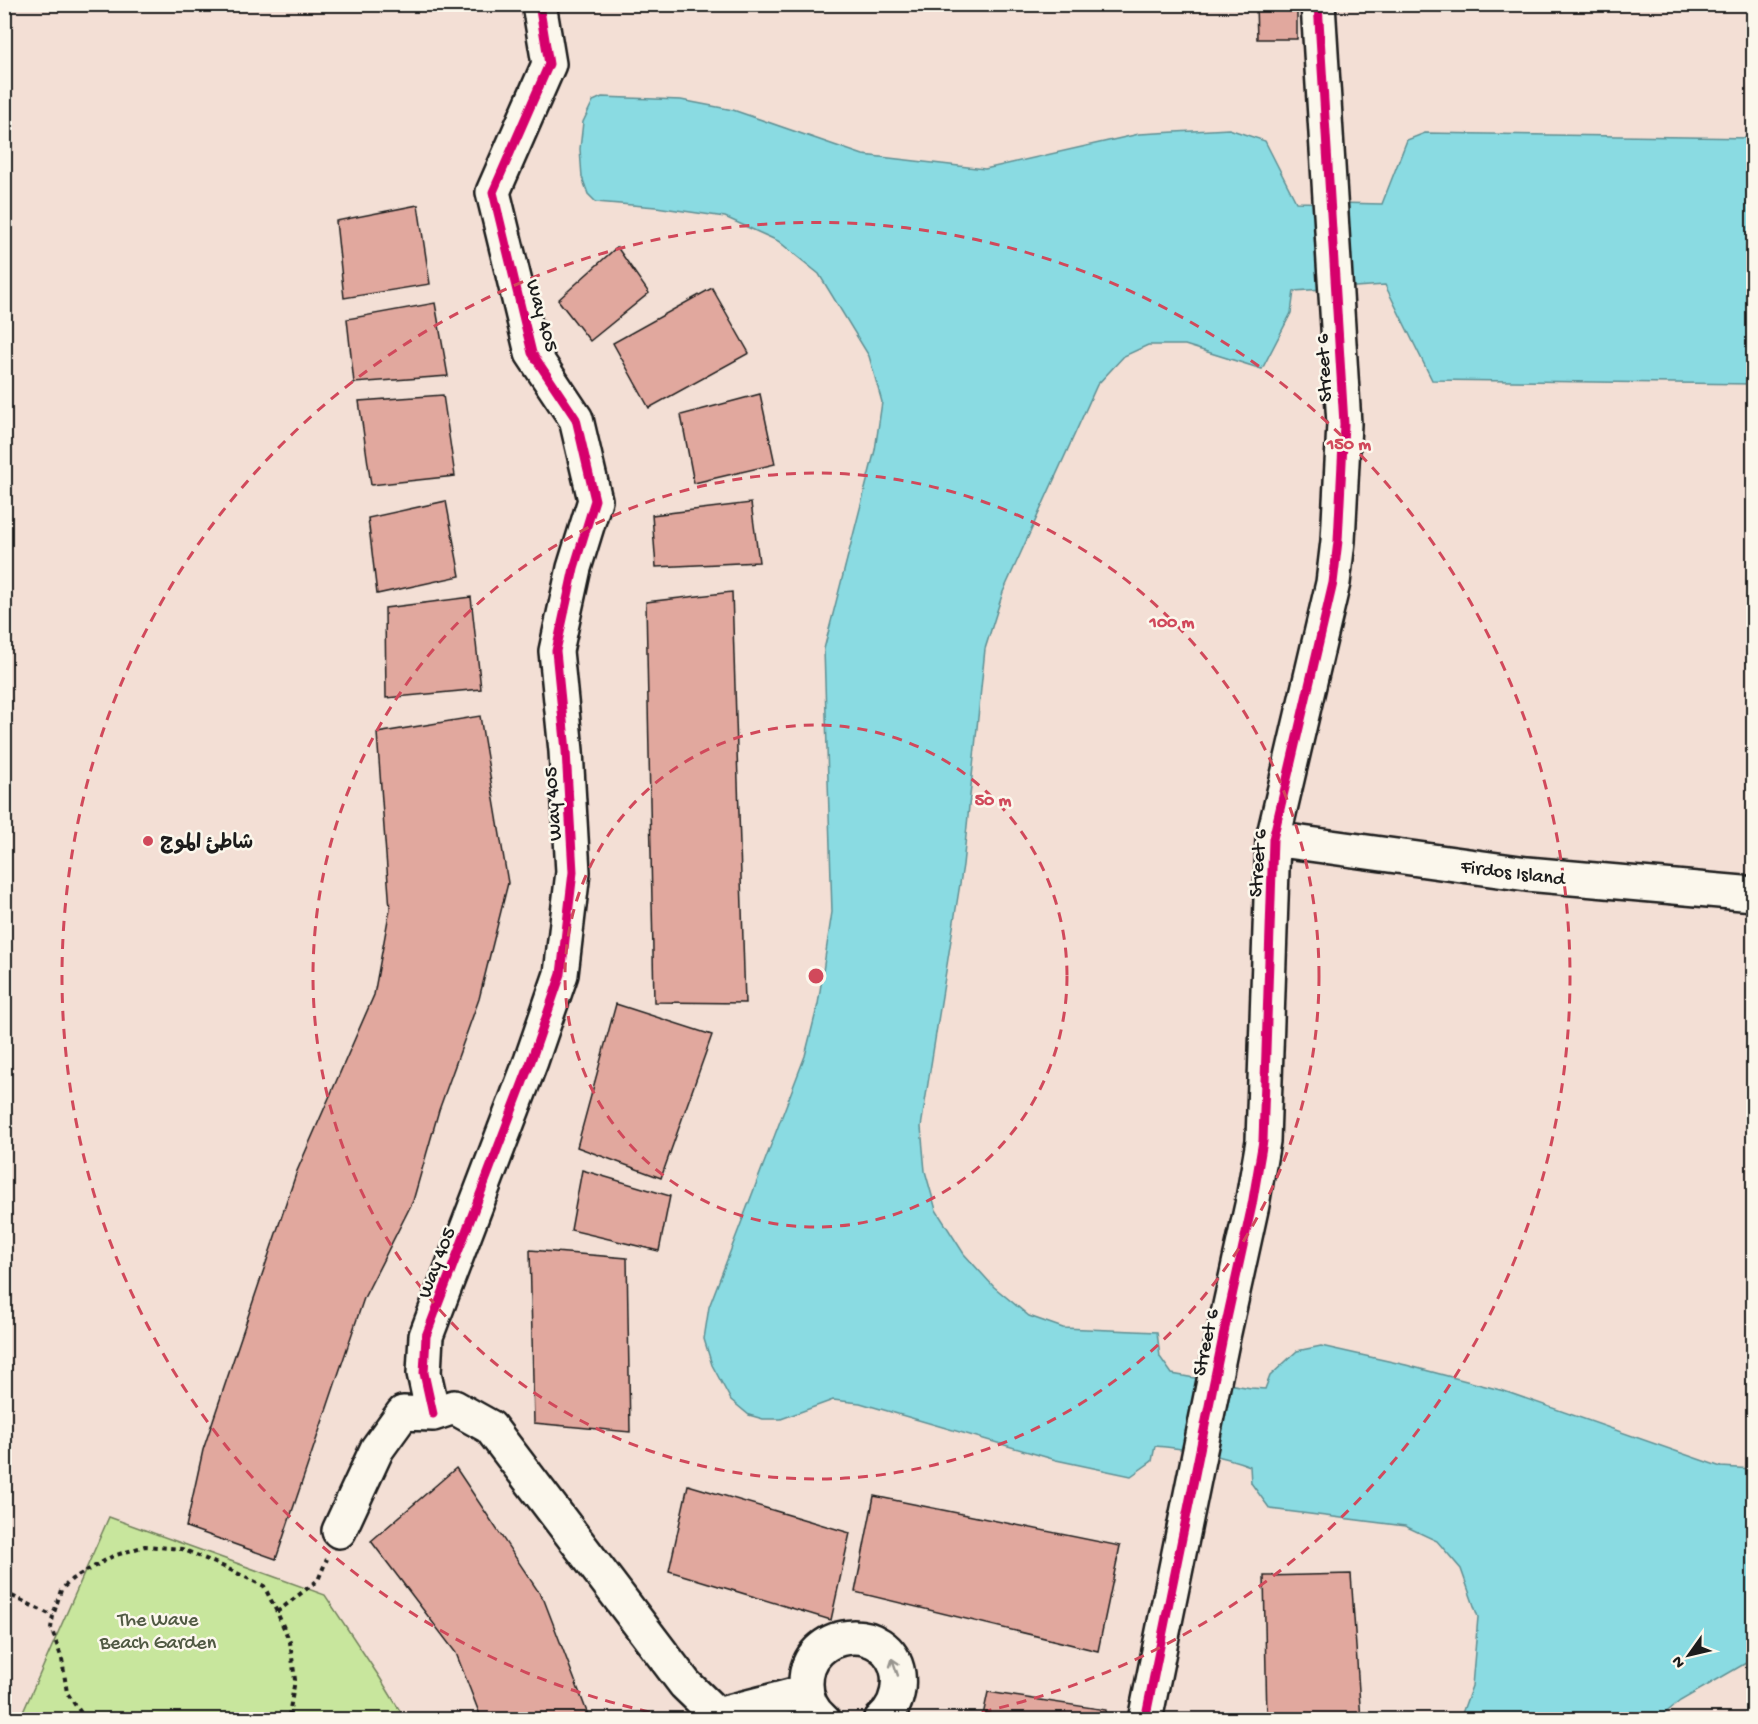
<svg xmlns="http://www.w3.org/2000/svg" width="1758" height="1724" viewBox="0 0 1758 1724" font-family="'Gochi Hand','Playpen Sans Arabic',sans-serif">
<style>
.green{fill:#c8e69d;stroke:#72815c;stroke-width:1.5}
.water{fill:#8adbe2;stroke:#5e8f93;stroke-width:1.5}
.building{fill:#e1a89e;stroke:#1c1c1c;stroke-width:1.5}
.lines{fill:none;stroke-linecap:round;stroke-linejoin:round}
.minor-casing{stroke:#1c1c1c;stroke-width:38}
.path{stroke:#1c1c1c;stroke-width:4;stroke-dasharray:4.5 4.5;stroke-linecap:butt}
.minor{stroke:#fbf7ec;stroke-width:33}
.cycleway-casing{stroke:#fbf7ec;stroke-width:13}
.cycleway{stroke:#d6006c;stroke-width:9}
.oneway{stroke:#97948e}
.ring{fill:none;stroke:#d1495b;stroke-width:3;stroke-dasharray:10 8}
.poi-dot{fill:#d1495b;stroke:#fbf7ec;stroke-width:2}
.labels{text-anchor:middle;stroke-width:5;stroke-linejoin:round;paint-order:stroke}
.street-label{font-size:20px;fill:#1c1c1c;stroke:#fbf7ec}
.poi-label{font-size:20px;font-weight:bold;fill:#1c1c1c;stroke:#fbf7ec;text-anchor:start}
.park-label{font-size:20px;fill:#505943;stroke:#fbf7ec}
.centre{fill:#d1495b;stroke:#fbf7ec;stroke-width:3}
.ring-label{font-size:18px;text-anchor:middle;font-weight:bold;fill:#d1495b;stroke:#fbf7ec;stroke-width:5;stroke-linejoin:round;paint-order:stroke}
</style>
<rect width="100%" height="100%" fill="#f3dfd5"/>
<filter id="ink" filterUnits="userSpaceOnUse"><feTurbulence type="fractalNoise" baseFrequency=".0167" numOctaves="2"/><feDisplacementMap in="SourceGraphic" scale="12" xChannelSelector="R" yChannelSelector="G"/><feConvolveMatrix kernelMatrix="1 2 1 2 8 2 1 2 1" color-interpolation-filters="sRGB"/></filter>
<g filter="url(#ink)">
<path class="green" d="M109,1517L325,1595L380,1678L405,1719H20Z"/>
<path class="water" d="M602,97L681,100L733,110L863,155L985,169L1139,134L1229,129L1265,141L1296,202L1382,204L1407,140L1425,133L1753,138V384L1432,380L1385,285L1294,291L1291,313L1262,369L1185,345H1148L1124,356L1097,385L1003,592L985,649L963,865L921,1127L925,1171L936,1210L964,1254L994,1287L1029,1316L1063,1328L1157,1332L1160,1357L1172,1374L1251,1388L1265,1389L1270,1376L1297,1351L1321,1346L1406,1365L1504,1391L1721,1467L1753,1469V1659L1680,1701L1658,1719H1460L1472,1686L1478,1617L1461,1569L1437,1541L1405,1526L1270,1509L1251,1483L1250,1466C1225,1456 1182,1448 1155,1446L1152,1461L1131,1476L1056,1460L860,1403L833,1400L781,1419H763L749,1415L731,1400L712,1365L704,1339L709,1307L805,1056L818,1004L832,912L824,649L875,450L882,402L869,356L819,274L778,241L725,217L656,207L596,202L588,194L582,177L580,149L583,122L593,101Z"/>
<path class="building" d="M1256,4H1297V39H1257Z
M418,205L430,284L344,298L336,221Z
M617,247L649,293L590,341L558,300Z
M712,288L749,353L649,408L613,343Z
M435,303L448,376L354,383L347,319Z
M760,394L775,464L694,483L681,415Z
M443,395L455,476L371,485L359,401Z
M446,501L460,576L377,594L368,518Z
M751,503L759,562L656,567L652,515Z
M732,592L745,1003L654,1002L646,602Z
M471,597L481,689L386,698L385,608Z
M480,716L508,883L479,999L439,1110L413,1201L364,1298L276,1559L186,1527L203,1450L297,1171L374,995L390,909L377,733Z
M616,1004L712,1035L661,1178L577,1147Z
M582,1170L670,1196L659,1251L571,1230Z
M530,1250L627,1258L630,1432L534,1423Z
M456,1468L544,1600L590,1720H482L456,1653L371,1541Z
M688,1485L850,1533L831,1620L669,1571Z
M874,1496L1120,1546L1098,1651L855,1592Z
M1351,1574L1361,1720H1267L1264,1576Z
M988,1692L1106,1710L1104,1720H982Z"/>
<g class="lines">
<defs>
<path id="minor" d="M1273,839L1527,874L1754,894
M433,1414L424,1373L426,1336L531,1061L561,974L573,872L566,751L556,651L574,568L595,500L576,419L532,353L493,192L549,64L539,4
M339,1531L377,1449L403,1413L433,1414L454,1407L490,1427L685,1684L717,1715V1720
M717,1715L806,1692
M823,1720C812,1711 806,1698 806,1684C805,1627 889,1620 898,1674C900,1692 895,1708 881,1720
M1145,1720L1223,1337L1252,1205L1263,1141L1273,839L1333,583L1338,541L1344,424L1318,4"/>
</defs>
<use href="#minor" class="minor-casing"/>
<path class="path" d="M4,1592L53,1616
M277,1612L318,1580L327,1559
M86,1720L67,1693L62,1659L51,1628L53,1616L61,1590L72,1579L113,1556L145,1546L182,1549L222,1566L264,1586L277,1612L290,1642L295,1680L289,1715L283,1720"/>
<use href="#minor" class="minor"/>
<defs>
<path id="cycleway" d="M433,1414L424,1373L426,1336L531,1061L561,974L573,872L566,751L556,651L574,568L595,500L576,419L532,353L493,192L549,64L539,4
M1145,1720L1223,1337L1252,1205L1263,1141L1273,839L1333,583L1338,541L1344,424L1318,4"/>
</defs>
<use href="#cycleway" class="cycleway-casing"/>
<use href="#cycleway" class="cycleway"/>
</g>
<defs><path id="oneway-shaft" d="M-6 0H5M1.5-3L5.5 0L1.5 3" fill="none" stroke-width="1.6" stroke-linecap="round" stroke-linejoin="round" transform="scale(1.5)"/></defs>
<use class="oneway" href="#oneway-shaft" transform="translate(895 1667) rotate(-109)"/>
</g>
<g class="ring">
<circle cx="816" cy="976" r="251"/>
<circle cx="816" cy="976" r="503"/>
<path d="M685 1719A754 754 0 1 1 947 1719"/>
</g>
<circle class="poi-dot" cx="148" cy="841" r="6"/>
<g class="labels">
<g class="street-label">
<text transform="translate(544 315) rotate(74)" y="7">Way 405</text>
<text transform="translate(1322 368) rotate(-93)" y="7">Street 6</text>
<text transform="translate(551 804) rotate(-94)" y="7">Way 405</text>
<text transform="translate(1256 863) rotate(-86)" y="7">Street 6</text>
<text transform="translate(1513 871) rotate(7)" y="7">Firdos Island</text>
<text transform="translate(435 1262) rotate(-69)" y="7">Way 405</text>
<text transform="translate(1204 1342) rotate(-78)" y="7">Street 6</text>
</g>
<g class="poi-label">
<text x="160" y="848">شاطئ الموج</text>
</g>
<g class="park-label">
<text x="158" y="1625">The Wave<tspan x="158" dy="23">Beach Garden</tspan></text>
</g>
</g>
<circle cx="816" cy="976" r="9" class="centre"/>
<g class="ring-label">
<text x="1349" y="449">150 m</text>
<text x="1172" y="627">100 m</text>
<text x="993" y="805">50 m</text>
</g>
<rect width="1758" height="1724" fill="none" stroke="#fbf7ec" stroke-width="24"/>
<rect x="12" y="12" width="1734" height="1700" fill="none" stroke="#1c1c1c" stroke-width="2" filter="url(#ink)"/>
<g transform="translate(1689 1655) rotate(236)" stroke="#fbf7ec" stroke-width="4.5" paint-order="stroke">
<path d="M0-4.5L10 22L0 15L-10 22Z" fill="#1c1c1c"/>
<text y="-9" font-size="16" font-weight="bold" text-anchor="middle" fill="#1c1c1c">N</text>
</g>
</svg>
